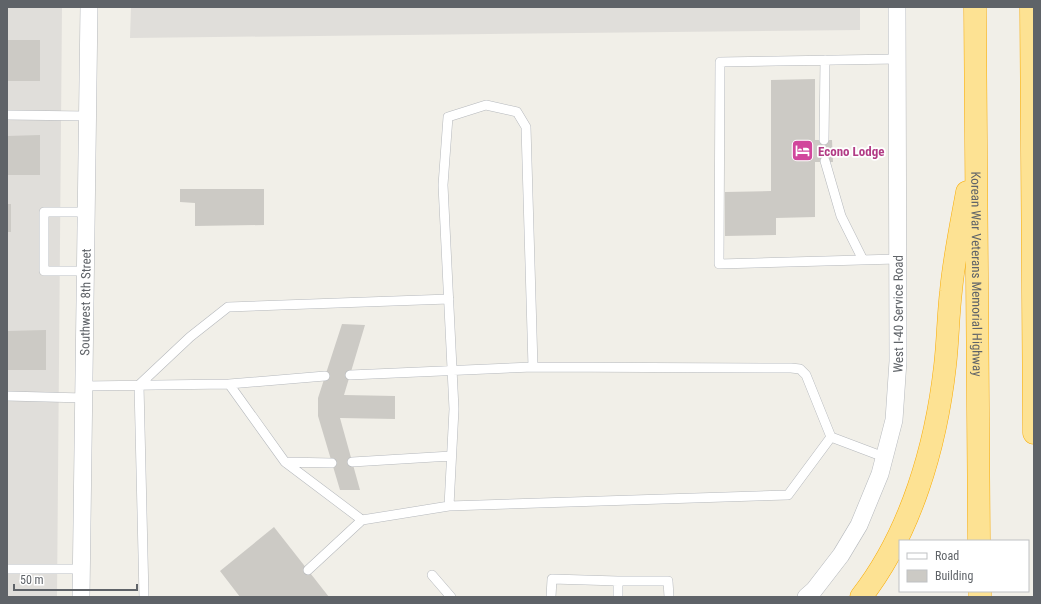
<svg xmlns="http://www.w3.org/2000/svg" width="1041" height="604" viewBox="0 0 1041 604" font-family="'Roboto Condensed',sans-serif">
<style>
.industrial{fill:#e0deda}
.building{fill:#cccac5}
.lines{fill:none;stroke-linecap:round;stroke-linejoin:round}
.lane-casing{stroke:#b5b8bc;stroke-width:10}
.street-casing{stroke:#b5b8bc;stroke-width:18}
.highway-casing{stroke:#f9ab00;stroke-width:23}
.lane{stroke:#fff;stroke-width:9}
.street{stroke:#fff;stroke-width:17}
.highway{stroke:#fde293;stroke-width:22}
.labels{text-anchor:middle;stroke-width:3.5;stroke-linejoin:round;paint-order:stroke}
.hotel-label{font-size:13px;font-weight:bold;fill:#b23c85;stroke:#fff;text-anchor:start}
.street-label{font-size:13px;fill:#5f6368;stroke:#fff}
</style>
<rect width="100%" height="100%" fill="#f1efe8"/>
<path class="industrial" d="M7,7H62L57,597H7Z
M131,7H860V30L130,38Z"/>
<path class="building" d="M7,40H40V81H7Z
M815,79V140H832L833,162H815V217L776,218V235L725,236V192L771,191V80Z
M40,135V175H7V136Z
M180,189H264V225L195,226V203L180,202Z
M7,204H11V232H7Z
M342,324L365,325L344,395L395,396V419L340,418L360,490H340L318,416V398Z
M46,330V370H7V331Z
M274,527L329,597H240L220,571Z"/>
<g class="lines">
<defs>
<path id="lane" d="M897,59L720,62L719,264L897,259
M7,115L88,116
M824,140L825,60
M825,161L841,216L863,260
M86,271H44V212H86
M350,375L533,367L791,368L800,369L806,375L831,437
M229,384L325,376
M84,386L229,384L285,462L362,520L449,506L788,495L831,437L884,457
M7,396L84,398
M285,462L332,463
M352,462L451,456
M449,506L454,409L443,185L448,117L486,105L517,112L526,127L533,367
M7,569H82
M308,570L362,520
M432,575L451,597
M144,597L139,385L190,337L228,307L449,299
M551,597L552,579L618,581
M618,597V581H668L669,597"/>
<g id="street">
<path id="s1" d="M81,597L89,7"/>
<path id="s2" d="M806,597L814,590L841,555L859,525L880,474L894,420L898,361L897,7"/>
</g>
<g id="highway">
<path id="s3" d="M975,7L979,541"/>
<path d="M1031,7L1034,433"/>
<path d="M980,591V597"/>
<path d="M861,597C911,533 936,446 945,366C948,341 948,316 951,291C954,258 961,225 967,192"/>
</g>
</defs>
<use href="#lane" class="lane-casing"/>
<use href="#street" class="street-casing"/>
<use href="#highway" class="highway-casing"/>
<use href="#lane" class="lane"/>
<use href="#street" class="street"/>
<use href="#highway" class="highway"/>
</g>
<defs>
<symbol id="hotel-square" viewBox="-11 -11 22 22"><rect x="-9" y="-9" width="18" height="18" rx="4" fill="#d1479c" stroke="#fff"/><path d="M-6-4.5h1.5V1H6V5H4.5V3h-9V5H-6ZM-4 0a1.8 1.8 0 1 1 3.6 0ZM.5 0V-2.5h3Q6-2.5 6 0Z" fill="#fff"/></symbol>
</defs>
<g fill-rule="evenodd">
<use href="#hotel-square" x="790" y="138" width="25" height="25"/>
</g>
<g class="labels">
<g class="hotel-label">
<text x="818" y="156">Econo Lodge</text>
</g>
<g class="street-label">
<text dy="5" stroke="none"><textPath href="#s3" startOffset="267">Korean War Veterans Memorial Highway</textPath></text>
<text dy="5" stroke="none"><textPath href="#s1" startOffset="295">Southwest 8th Street</textPath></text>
<text dy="5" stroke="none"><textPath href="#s2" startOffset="307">West I-40 Service Road</textPath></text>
</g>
</g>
<rect width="1041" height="604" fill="none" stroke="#5f6368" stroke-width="16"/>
<rect x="899" y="540" width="130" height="52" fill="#ffffff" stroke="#bfc1c3"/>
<rect x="907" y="553" width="20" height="6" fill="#ffffff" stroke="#bfc1c3"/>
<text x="935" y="560" font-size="12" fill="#5f6368">Road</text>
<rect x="907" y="570" width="20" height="12" fill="#cccac5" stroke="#bfc1c3"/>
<text x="935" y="580" font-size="12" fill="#5f6368">Building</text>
<path d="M14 584v6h123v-6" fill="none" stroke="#5f6368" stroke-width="2"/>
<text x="20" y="584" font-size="12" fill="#5f6368" stroke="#ffffff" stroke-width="3" paint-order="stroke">50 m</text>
</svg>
